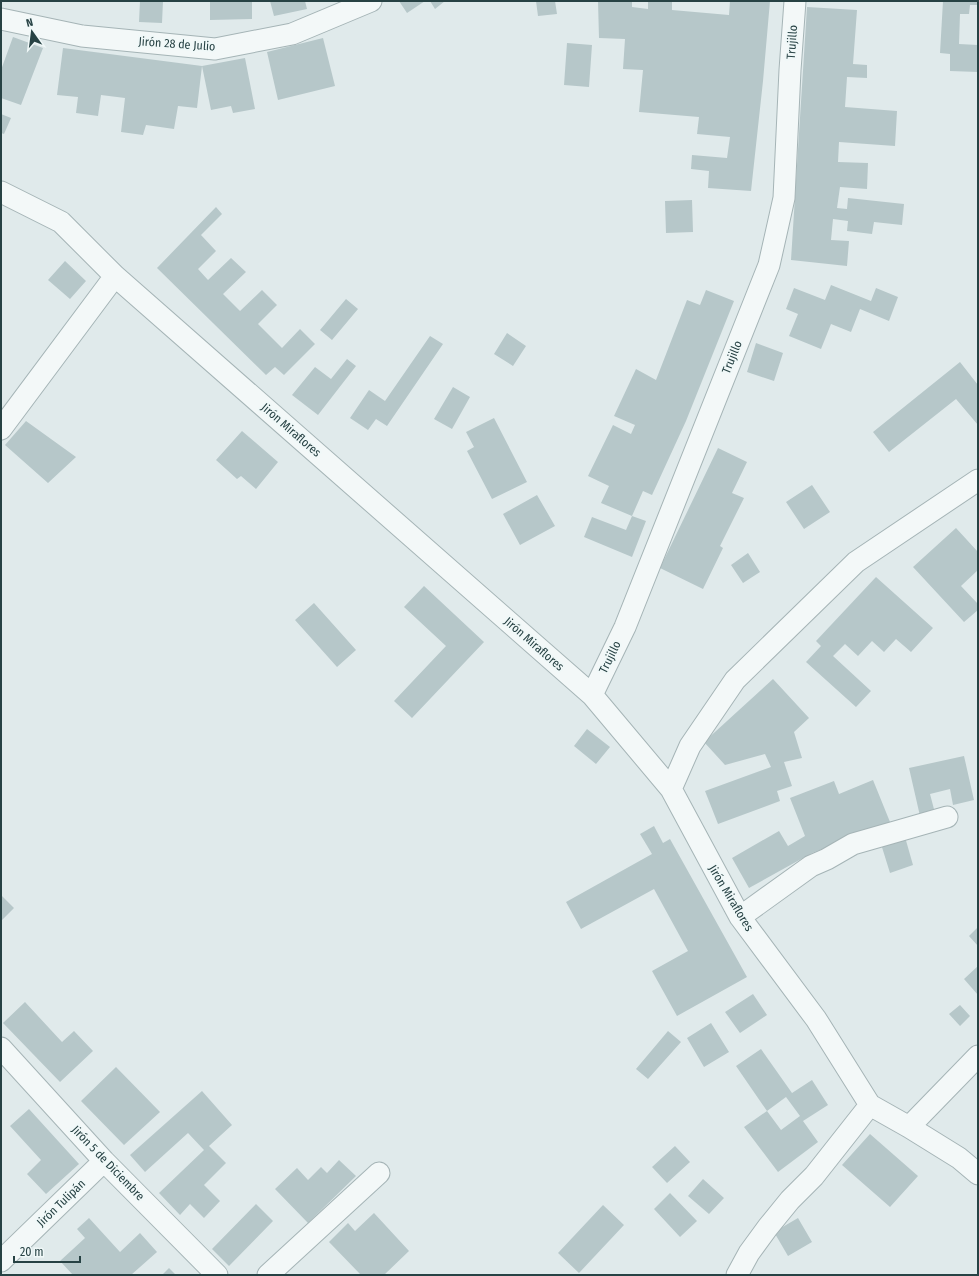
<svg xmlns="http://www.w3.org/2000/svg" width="979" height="1276" viewBox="0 0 979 1276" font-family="'Fira Sans Condensed',sans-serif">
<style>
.building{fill:#b6c7c9;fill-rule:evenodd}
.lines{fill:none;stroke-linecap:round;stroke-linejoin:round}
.street-casing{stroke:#a5b4b6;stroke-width:23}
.street{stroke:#f3f8f8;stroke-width:21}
.labels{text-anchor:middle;stroke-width:4;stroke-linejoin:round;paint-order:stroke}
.street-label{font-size:12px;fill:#274244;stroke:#f0f8f8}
</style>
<rect width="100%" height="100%" fill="#e0eaeb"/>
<path class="building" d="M140,1H163L162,23L139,22Z
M210,1H252V19L210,20Z
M270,1H305L307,9L274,16Z
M399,1H425L407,13Z
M430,1H445L435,9Z
M536,1H555L557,14L538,16Z
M598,1H632V7L648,9V1H672V10L729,15L730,1H770L763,81L751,191L708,188L709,171L691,169L692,155L727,158L730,137L697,134L699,117L639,112L643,70L623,69L625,39L599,38Z
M943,1H978V5H970L969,14H960L959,44L978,45V72L950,71V54L940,53Z
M807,7L857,10L853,64L867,65V78L847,77L845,107L897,111L895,146L839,142L838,162L868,163L867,189L840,187L837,208L847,209L848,198L904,204L902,225L874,222L872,234L847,231L848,221L833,219L831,240L849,241L847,266L791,260Z
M13,37L43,48L21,105L1,98V70Z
M323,38L335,86L278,100L267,52Z
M567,43L592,45L589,87L564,85Z
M63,48L202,66L197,108L178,106L174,129L146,125L143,135L121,132L125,98L101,95L98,116L76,113L78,97L57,95Z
M245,58L255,109L233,113L231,106L211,110L202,66Z
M1,114L11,118L4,134L1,133Z
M692,200L693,232L666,233L665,201Z
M216,207L222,214L201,235L216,251L198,269L208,280L231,258L246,272L223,294L240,311L262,290L277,305L258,324L282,348L300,329L315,344L284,375L275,367L266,375L157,268Z
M65,261L86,281L70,299L48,280Z
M831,285L871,301L876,288L898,297L889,321L860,309L851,332L831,324L821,349L789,336L798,314L786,309L794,288L825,300Z
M706,290L734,301L686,421L652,495L643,491L632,516L646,521L632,557L584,537L592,517L626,530L632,516L601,503L609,486L588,476L613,425L631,434L635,425L614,416L636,369L656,380L687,300L700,305Z
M346,299L358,309L332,340L320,330Z
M507,333L526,346L513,366L494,354Z
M430,336L443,344L387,426L376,419L368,430L350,418L369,390L385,401Z
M756,343L783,353L774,381L747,372Z
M347,359L356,366L318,415L292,395L315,367L331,379Z
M960,362L978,385V425L956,399L889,452L873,432Z
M453,387L470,397L452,429L434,419Z
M494,418L527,482L492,499L467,451L474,447L466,432Z
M26,421L76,457L48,483L5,445Z
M242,431L278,462L256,489L241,476L237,479L216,460Z
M718,448L747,462L732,493L744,498L720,546L723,548L703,589L660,568Z
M812,485L830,512L804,529L786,502Z
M537,495L555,526L520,545L503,514Z
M956,528L978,552V570L961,586L978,604V610L964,622L913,567Z
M748,553L760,572L743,583L731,565Z
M876,577L933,628L911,652L896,639L884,652L872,641L858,656L845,644L833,656L871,691L856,707L806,662L821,646L816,641Z
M424,586L484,642L412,718L394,701L446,646L404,607Z
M314,603L356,650L337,667L295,620Z
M773,679L809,718L794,732L802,758L784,762L792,786L777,791L780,801L718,824L705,791L771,767L765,754L725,765L704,742Z
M587,729L610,747L596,764L574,746Z
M964,756L974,800L953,805L950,789L930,794L935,813L920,816L909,768Z
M873,780L890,822L812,853L749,888L732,858L779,831L788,846L805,836L790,798L834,781L839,794Z
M654,826L663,843L670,839L747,977L677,1016L652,971L688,951L654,889L581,929L566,902L652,854L640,834Z
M905,837L913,865L890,873L881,844Z
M1,895L14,908L1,921Z
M978,927V946L969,936Z
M978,966V995L964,979Z
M753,994L767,1015L740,1033L725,1012Z
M25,1002L62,1042L74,1031L93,1051L60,1082L3,1023Z
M960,1005L970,1016L960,1026L949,1014Z
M711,1023L729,1052L704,1067L687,1038Z
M668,1031L681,1042L648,1079L636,1069Z
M761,1049L792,1093L812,1080L828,1105L803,1121L818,1142L778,1172L744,1127L767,1111L736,1066ZM786,1097L800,1116L781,1130L767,1111Z
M116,1067L160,1112L124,1145L81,1101Z
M202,1091L232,1125L209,1146L226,1163L204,1185L220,1201L204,1218L190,1204L180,1215L159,1193L204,1150L188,1133L145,1172L130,1155Z
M29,1109L79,1164L46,1194L27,1174L41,1160L10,1126Z
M870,1134L918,1176L890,1207L842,1165Z
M675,1146L690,1162L667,1183L652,1167Z
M339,1160L356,1176L308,1223L275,1189L297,1168L308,1180L321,1167L327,1173Z
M703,1179L724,1198L709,1214L688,1196Z
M670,1193L697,1221L680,1237L654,1209Z
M256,1204L273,1221L229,1266L212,1249Z
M603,1205L624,1225L579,1273L558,1253Z
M374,1213L409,1251L384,1275H361L329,1242L348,1223L355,1231Z
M89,1218L120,1252L140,1233L157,1252L131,1275H73L60,1261L85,1238L77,1229Z
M798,1218L812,1242L788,1256L774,1232Z
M169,1268L176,1275H162Z"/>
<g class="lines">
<defs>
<path id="street" d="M1,19L82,36L215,49L292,34L371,1
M1,192L61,222L115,276L592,695L671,789L740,917L816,1019L870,1105L909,1127L959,1158L978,1174
M1,429L115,276
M592,695L625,627L769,265L784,198L790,70L795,1
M671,789L690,746L735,680L856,562L978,480
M740,917L811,866L827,859L853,844L947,817
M1,1048L104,1161L217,1275
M909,1127L978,1056
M1,1261L104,1161
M268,1275L379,1173
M737,1275L749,1253L768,1227L790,1200L814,1176L870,1105"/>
</defs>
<use href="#street" class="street-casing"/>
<use href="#street" class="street"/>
</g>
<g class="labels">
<g class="street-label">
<text transform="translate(792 42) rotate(-86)" y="4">Trujillo</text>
<text transform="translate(177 44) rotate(4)" y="4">Jirón 28 de Julio</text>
<text transform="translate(732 357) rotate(-68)" y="4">Trujillo</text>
<text transform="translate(291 430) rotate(41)" y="4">Jirón Miraflores</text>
<text transform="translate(534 644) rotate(41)" y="4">Jirón Miraflores</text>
<text transform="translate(610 657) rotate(-64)" y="4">Trujillo</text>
<text transform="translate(731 898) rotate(59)" y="4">Jirón Miraflores</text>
<text transform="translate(108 1163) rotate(46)" y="4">Jirón 5 de Diciembre</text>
<text transform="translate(61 1203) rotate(-44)" y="4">Jirón Tulipán</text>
</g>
</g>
<rect width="979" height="1276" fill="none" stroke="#274244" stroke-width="4"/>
<g transform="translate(32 32) rotate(346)" stroke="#f0f8f8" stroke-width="3" paint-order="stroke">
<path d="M0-3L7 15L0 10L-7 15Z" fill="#274244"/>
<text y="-6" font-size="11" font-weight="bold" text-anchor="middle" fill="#274244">N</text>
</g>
<path d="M14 1256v6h66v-6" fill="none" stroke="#274244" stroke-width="2"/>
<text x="20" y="1256" font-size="12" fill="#274244" stroke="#f0f8f8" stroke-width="3" paint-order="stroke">20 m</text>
</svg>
